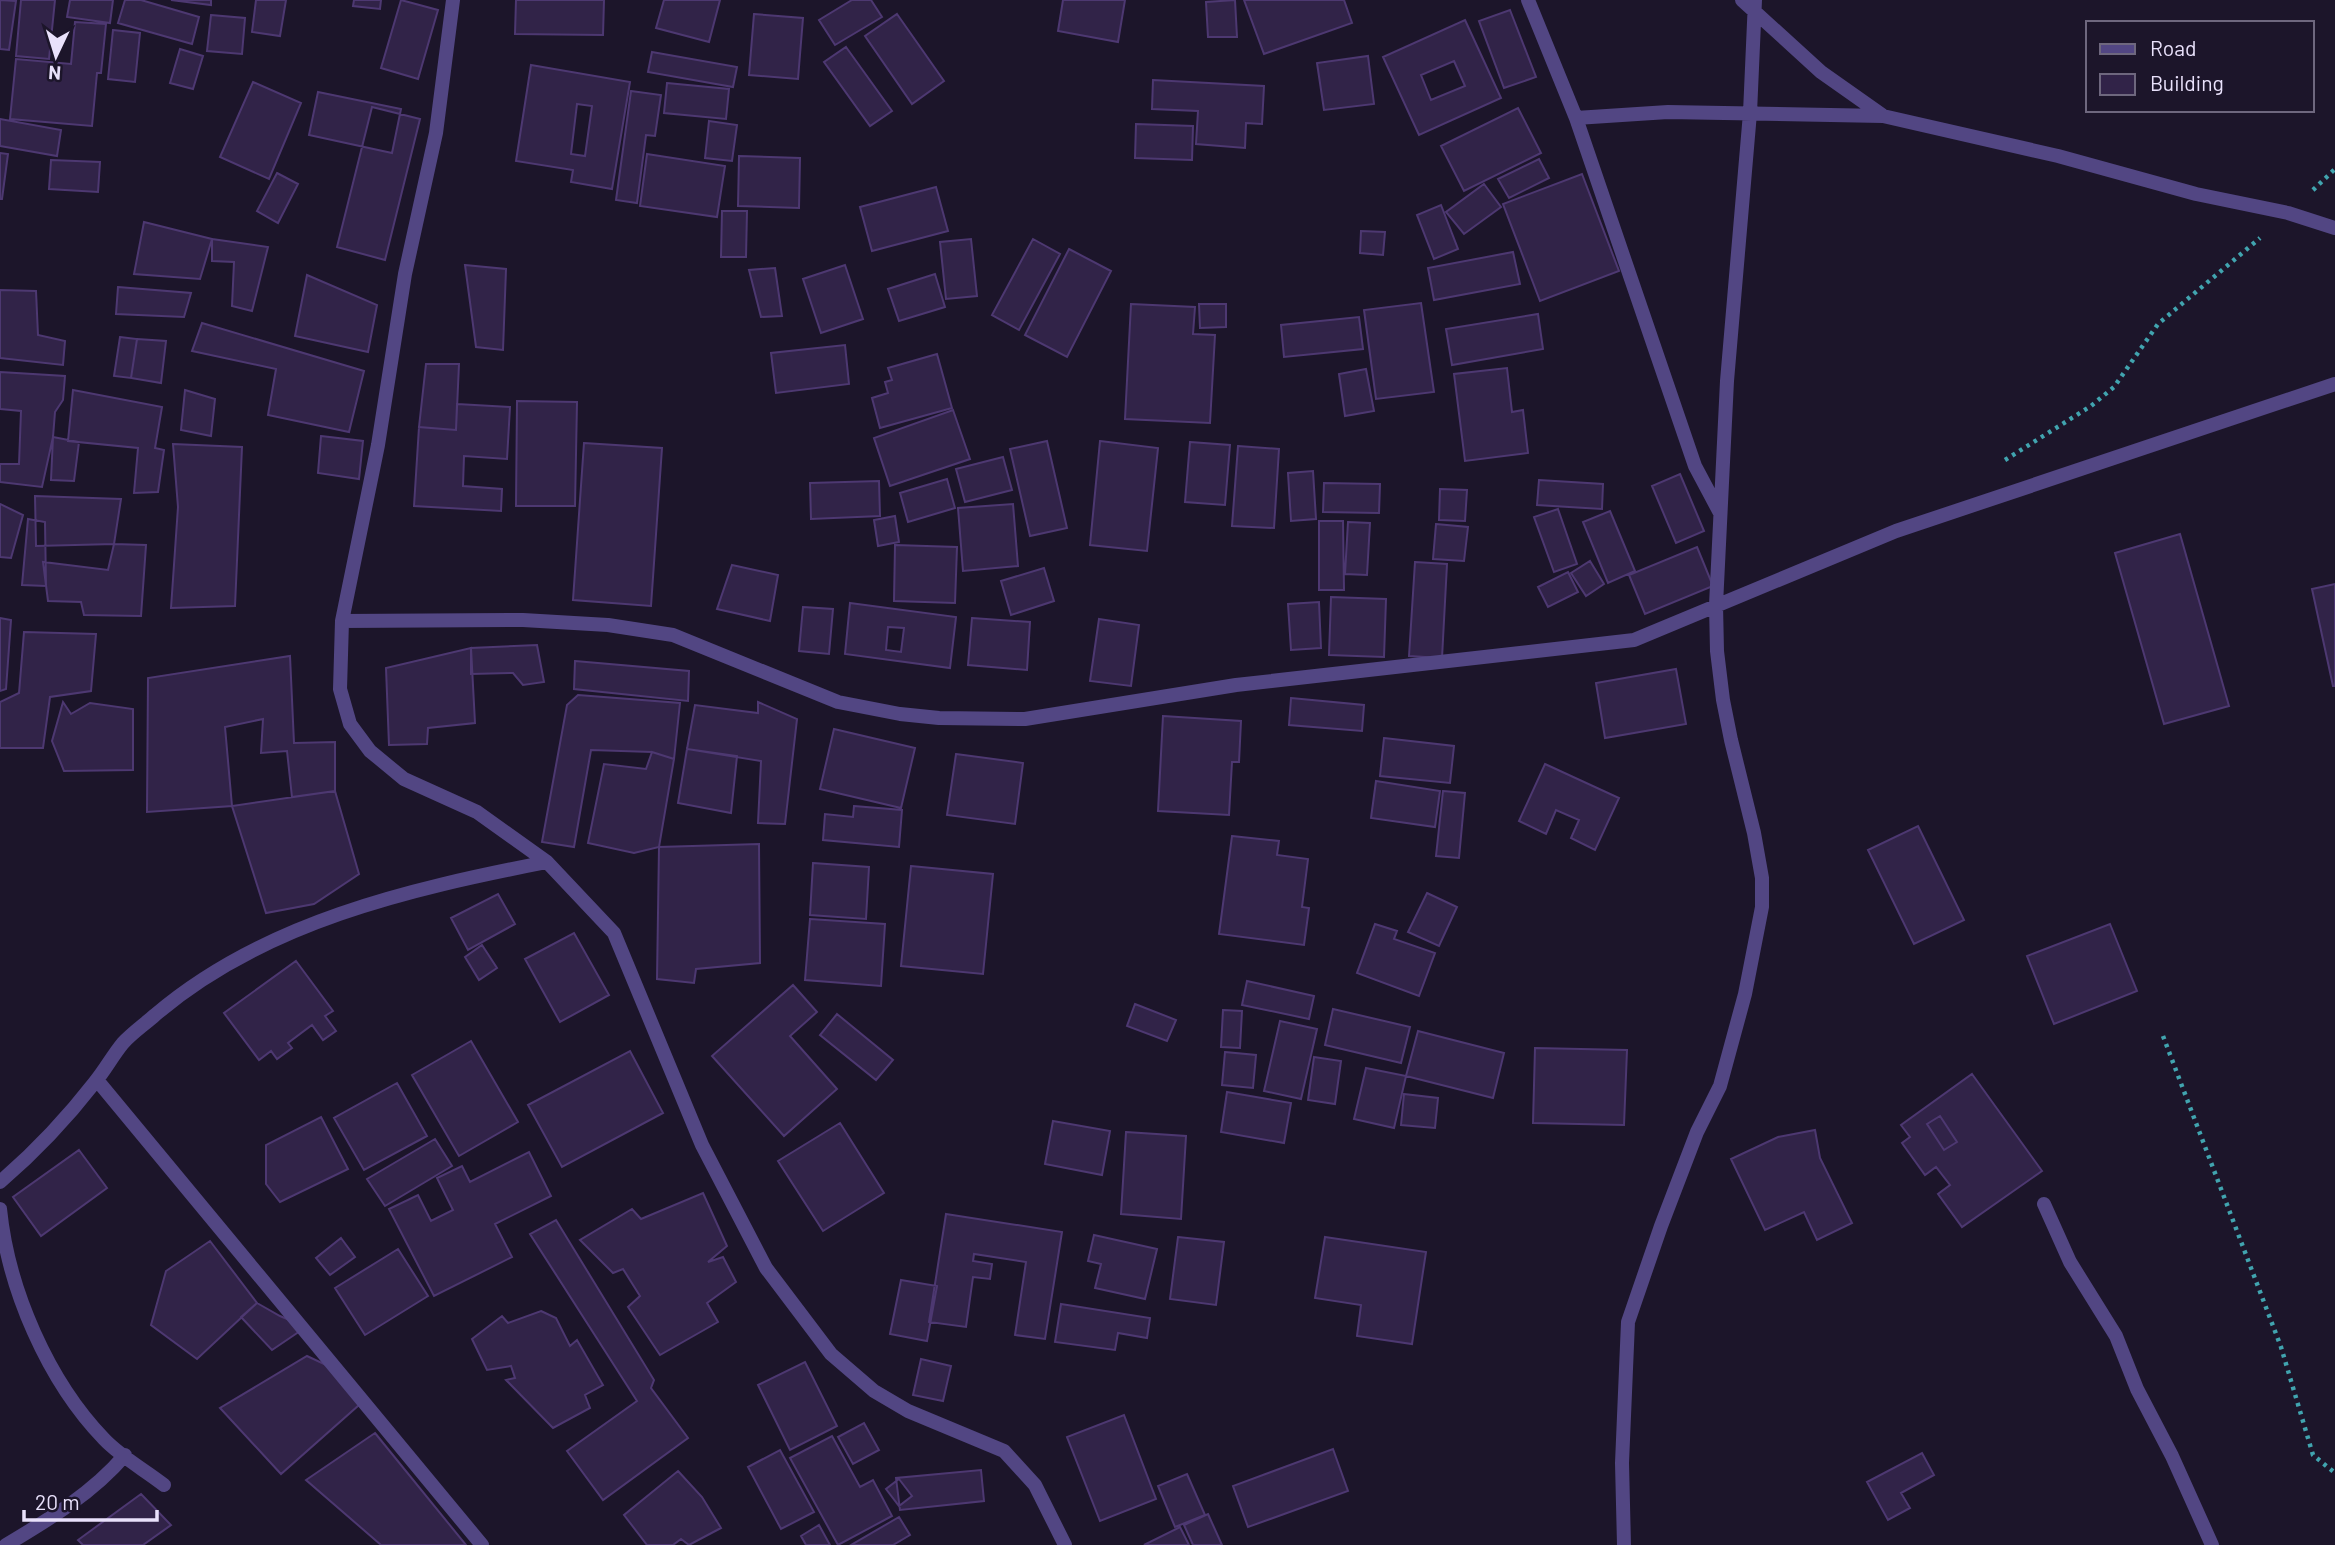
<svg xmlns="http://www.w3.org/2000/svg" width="2335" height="1545" viewBox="0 0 2335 1545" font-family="Barlow,sans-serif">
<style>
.building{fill:#312348;stroke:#4d3871;stroke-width:2;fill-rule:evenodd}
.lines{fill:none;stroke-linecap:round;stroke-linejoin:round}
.path{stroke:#41a4af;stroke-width:4.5;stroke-dasharray:3.5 5;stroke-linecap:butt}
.minor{stroke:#524683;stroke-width:14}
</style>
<rect width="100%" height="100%" fill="#1c152a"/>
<path class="building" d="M0,0L16,1L9,50L0,49Z
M21,0H55L49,59L16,56Z
M70,0H113L110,23L67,17Z
M125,0H141L199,17L192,44L118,23Z
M171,0H211V5Z
M256,0H286L280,36L252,32Z
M354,0H381L380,9L353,6Z
M401,0L438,10L418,79L381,68Z
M516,0H604L603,35L515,34Z
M664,0H720L709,42L656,28Z
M852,0H871L882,17L835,45L819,20Z
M1063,0H1125L1118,42L1058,31Z
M1235,0L1237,37H1208L1206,2Z
M1244,0H1344L1352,23L1264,54Z
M1510,10L1536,77L1504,88L1479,21Z
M754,14L803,18L798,79L749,75Z
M897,14L944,81L912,104L865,36Z
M211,15L245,18L242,54L207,51Z
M1465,20L1501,98L1419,135L1383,57ZM1454,61L1465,86L1431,100L1421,75Z
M75,22L106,24L101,73H97L92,126L10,119L16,59L71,64Z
M113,30L140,33L135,82L108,79Z
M846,47L892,111L870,126L824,62Z
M180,49L203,56L193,89L170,83Z
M652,52L737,67L733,87L648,72Z
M1368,56L1374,104L1324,110L1317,63Z
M531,65L630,82L612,189L571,182L573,170L516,161ZM577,104L592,106L585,156L571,154Z
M1153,80L1264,86L1262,124L1246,123L1245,148L1196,144L1198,111L1152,109Z
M253,82L301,103L269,179L220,157Z
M667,83L729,89L726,119L664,113Z
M631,91L661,95L655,136L646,135L637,203L616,200Z
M318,92L401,109L392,153L309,135Z
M372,107L420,119L385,260L337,247Z
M1518,108L1541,153L1464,191L1441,146Z
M0,119L61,130L57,156L0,146Z
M709,121L737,125L732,161L705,158Z
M1136,124L1193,126L1192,160L1135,158Z
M0,153L8,154L2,199H0Z
M647,154L725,166L717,217L640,206Z
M739,156L800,158L799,208L738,206Z
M1539,159L1549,178L1509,198L1498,179Z
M51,160L100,162L98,192L49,189Z
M277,173L298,184L278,223L257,211Z
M1582,174L1619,271L1540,301L1503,204Z
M1484,184L1501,207L1464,234L1446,212Z
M936,187L948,231L872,251L860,207Z
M1441,205L1458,249L1434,259L1417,215Z
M722,211H747L746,257H721Z
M144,222L212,239L200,279L134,274Z
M1361,231L1385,232L1383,255L1360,253Z
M212,239L268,247L252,311L232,306L234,262L212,261Z
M971,239L977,296L946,299L940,242Z
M1033,239L1060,254L1019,330L992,315Z
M1069,249L1111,271L1067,357L1025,335Z
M1513,252L1520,284L1434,300L1428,268Z
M465,265L506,269L503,350L476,347Z
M845,265L863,319L821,333L803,279Z
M775,268L782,316L761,317L749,270Z
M935,274L945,307L899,321L888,289Z
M307,275L377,305L368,352L295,336Z
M118,287L191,293L184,317L116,314Z
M0,290L36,291L38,335L65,341L63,365L0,358Z
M1421,303L1434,392L1376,399L1364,310Z
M1131,304L1195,307L1193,334L1215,335L1210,423L1125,419Z
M1199,304H1226V327L1200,328Z
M1538,314L1543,349L1452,365L1446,329Z
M1359,317L1363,349L1284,357L1281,325Z
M202,323L364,371L349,432L268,415L276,369L192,351Z
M120,337L137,339L131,378L114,376Z
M137,339L166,341L161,383L131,378Z
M845,345L849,384L776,393L771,353Z
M937,354L952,408L880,428L872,398L888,393L885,382L892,380L888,368Z
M426,364H459L456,430L419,427Z
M1507,368L1512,412L1523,410L1528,453L1465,461L1454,374Z
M1366,369L1374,411L1345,416L1339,374Z
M0,372L65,376L63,400L55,412L53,437L42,487L0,482V464H19L21,411L0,409Z
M73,390L162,407L155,448L164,450L158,492L134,493L138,448L68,441Z
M185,390L215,399L211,436L181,430Z
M517,401L577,402L575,506H516Z
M457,404L510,407L507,459L464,456L463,486L502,489L501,511L414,506L419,427L456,430Z
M953,410L970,459L890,486L874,438Z
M321,436L363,441L359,479L318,473Z
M53,437L79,442L74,481L51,480Z
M1047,441L1067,528L1030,536L1010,449Z
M1100,441L1158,448L1147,551L1090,545Z
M1190,442L1230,445L1225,505L1185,502Z
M584,443L662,448L651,606L573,600Z
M173,444L242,447L235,606L171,608L178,507Z
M1238,446L1279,449L1274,528L1232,526Z
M1003,457L1012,490L965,502L956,469Z
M1313,471L1316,519L1291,521L1288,473Z
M1680,474L1704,531L1676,543L1652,486Z
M947,479L955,508L908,522L900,493Z
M1539,480L1603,484L1602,509L1537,505Z
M879,481L880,516L811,519L810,483Z
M1324,483L1380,484L1379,513L1323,512Z
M1440,489L1467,490L1465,521L1439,520Z
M35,496L121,499L114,544L36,546Z
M0,504L23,515L11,558L0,557Z
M1013,504L1018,566L963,571L958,508Z
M1558,509L1577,564L1554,572L1534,517Z
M1610,511L1635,571L1608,583L1583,522Z
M895,516L899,542L878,546L874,520Z
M28,519L45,522L46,586L22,585Z
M1319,521H1343L1344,590H1319Z
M1348,522L1370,523L1367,575L1345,574Z
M1436,524L1468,527L1464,561L1433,559Z
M2180,534L2229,706L2164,724L2115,553Z
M114,544L146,545L141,616L84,615L81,602L48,601L43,562L108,570Z
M895,545L957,547L955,603L894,601Z
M1697,547L1713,586L1645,614L1629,575Z
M1590,561L1604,584L1586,596L1571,573Z
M1415,562L1447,564L1442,658L1409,656Z
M732,565L778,575L770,621L717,609Z
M1044,568L1054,601L1011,615L1001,581Z
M1568,572L1578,592L1548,607L1538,587Z
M2335,584V686H2333L2312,589Z
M1331,597L1386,599L1384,657L1329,655Z
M1319,602L1321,648L1291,650L1288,604Z
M850,603L956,617L950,668L845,654ZM888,627L904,628L901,652L886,650Z
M803,607L833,609L829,654L799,651Z
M0,618L11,620L6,689L0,691Z
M972,618L1030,622L1027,670L968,665Z
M1099,619L1139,625L1131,686L1090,681Z
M24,632L96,634L91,691L50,697L43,748H0V702L19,693Z
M537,645L544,682L523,685L513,673L471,674V648Z
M471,648L475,723L428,728L427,744L389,745L386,668Z
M290,656L294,743L335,742V791L292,797L287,751L261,753L263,719L225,727L232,806L147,812L148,678Z
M575,661L689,671L688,701L574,689Z
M1676,669L1686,724L1605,738L1596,683Z
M578,695L680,703L674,759L652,752L591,750L574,847L542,842L567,705Z
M1291,698L1364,705L1362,731L1289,725Z
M63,702L71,714L90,703L133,709V770L64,771L52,741Z
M758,702L797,719L785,824L758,823L761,761L687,749L695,705L758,713Z
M1163,716L1241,721L1239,762H1232L1229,815L1158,811Z
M834,729L915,748L901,808L820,789Z
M1384,738L1454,746L1450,783L1380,776Z
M687,749L737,756L731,813L678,803Z
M652,752L674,759L659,847L634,853L588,843L604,764L646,769Z
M956,754L1023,763L1015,824L947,815Z
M1545,764L1619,798L1595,850L1571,838L1579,820L1556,810L1546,834L1519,821Z
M1376,781L1440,791L1435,827L1371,818Z
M335,791L359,874L314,904L266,913L232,806Z
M1443,791L1465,793L1459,858L1436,856Z
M854,806L902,810L899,847L823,840L825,814L853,817Z
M1918,826L1964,920L1914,944L1868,850Z
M1232,836L1279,841L1277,855L1308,859L1302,907L1309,908L1304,945L1219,934Z
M759,844L760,963L696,969L694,983L657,979L659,847Z
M813,863L869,867L866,919L810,915Z
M911,866L993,874L983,974L901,966Z
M1427,893L1457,907L1439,946L1408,932Z
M498,894L515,924L468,950L451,918Z
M810,919L885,924L881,986L805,980Z
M1375,924L1397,931L1394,939L1435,953L1419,996L1357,973Z
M2110,924L2137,991L2054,1024L2027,956Z
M574,933L609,995L560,1022L525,959Z
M482,945L497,968L479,980L465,957Z
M296,961L333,1011L325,1016L336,1031L323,1040L312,1025L288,1043L292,1048L277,1059L271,1051L259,1060L224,1013Z
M1247,981L1314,996L1309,1019L1242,1005Z
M793,985L817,1012L790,1036L837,1089L784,1136L712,1056Z
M1135,1004L1176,1020L1167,1041L1127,1026Z
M1333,1009L1410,1027L1401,1063L1325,1045Z
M1223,1010L1242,1011L1240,1048L1221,1047Z
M837,1014L893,1060L876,1080L820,1035Z
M1280,1021L1317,1029L1301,1099L1264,1091Z
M1418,1031L1504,1053L1493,1098L1406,1076Z
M471,1041L518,1122L459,1156L412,1075Z
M1535,1048L1627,1050L1624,1125L1533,1123Z
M630,1051L663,1113L562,1167L528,1105Z
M1225,1052L1256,1055L1253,1088L1222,1085Z
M1314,1057L1341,1061L1335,1104L1308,1100Z
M1366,1068L1406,1076L1394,1128L1354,1119Z
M1972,1074L2042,1171L1962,1227L1938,1194L1950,1185L1936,1167L1925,1175L1902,1143L1910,1137L1901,1125ZM1940,1116L1957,1142L1944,1150L1927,1124Z
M397,1083L427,1136L364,1170L334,1118Z
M1227,1092L1291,1103L1284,1143L1221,1132Z
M1404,1094L1438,1098L1435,1128L1401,1125Z
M1940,1116L1957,1142L1944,1150L1927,1124Z
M321,1117L348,1169L280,1202L266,1184V1145Z
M1053,1121L1110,1131L1102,1175L1045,1164Z
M840,1123L884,1193L823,1231L778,1161Z
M1815,1130L1820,1158L1852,1223L1817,1240L1804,1212L1765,1230L1731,1159L1778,1137Z
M1126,1132L1186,1136L1181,1219L1121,1214Z
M435,1139L452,1166L385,1206L367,1179Z
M79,1150L107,1188L41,1236L13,1197Z
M529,1152L551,1196L495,1224L512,1257L434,1296L389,1209L418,1195L431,1221L453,1210L437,1178L462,1166L470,1182Z
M703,1193L727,1246L708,1262L723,1257L736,1282L707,1303L718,1322L660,1355L628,1307L640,1296L623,1269L613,1273L580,1240L632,1209L641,1219Z
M946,1214L1062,1232L1045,1339L1015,1335L1026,1262L974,1254L973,1261L992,1264L990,1279L973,1277L966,1327L929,1322Z
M556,1220L654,1380L651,1388L688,1438L603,1500L567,1451L637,1401L530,1234Z
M1094,1235L1157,1249L1145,1299L1095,1288L1101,1264L1088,1261Z
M1178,1237L1224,1242L1216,1305L1170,1299Z
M1325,1237L1426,1252L1412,1344L1357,1336L1361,1305L1315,1298Z
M341,1238L355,1257L330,1275L316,1258Z
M210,1241L257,1303L197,1359L151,1325L166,1271Z
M398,1249L428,1296L365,1335L335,1288Z
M901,1280L937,1286L927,1341L890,1334Z
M257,1303L280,1316L306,1327L272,1350L241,1317Z
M1061,1304L1150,1318L1147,1338L1118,1333L1115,1350L1055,1342Z
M541,1311L556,1318L570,1346L577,1340L603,1385L585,1395L590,1408L553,1428L506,1380L515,1378L511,1366L487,1370L472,1339L502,1316L508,1323Z
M307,1356L337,1370L359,1405L281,1474L220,1408Z
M921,1359L951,1366L943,1401L913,1395Z
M805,1362L837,1426L790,1450L758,1385Z
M1124,1415L1156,1499L1100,1521L1067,1437Z
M864,1423L879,1450L853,1464L838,1437Z
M375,1433L466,1545H381L306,1480Z
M832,1436L860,1487L873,1480L892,1516L838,1545L790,1458Z
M1333,1449L1348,1491L1248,1527L1233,1486Z
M780,1450L814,1512L781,1529L748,1467Z
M1922,1453L1934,1475L1901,1493L1910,1508L1888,1520L1867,1482Z
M981,1470L984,1501L900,1510L896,1478Z
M678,1471L702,1497L721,1528L689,1545L681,1539L673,1545H647L624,1515Z
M1187,1474L1205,1515L1175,1527L1158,1486Z
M899,1479L912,1496L899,1506L886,1489Z
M141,1494L171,1525L143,1545H83L78,1540Z
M1208,1514L1222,1545H1193L1184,1525Z
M899,1517L910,1535L893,1545H851Z
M819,1525L830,1545H806L801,1536Z
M1180,1527L1189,1545H1144Z"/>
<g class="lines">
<path class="path" d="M2313,190L2335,169
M2005,460L2091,406L2114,387L2158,324L2260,238
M2163,1036L2281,1347L2313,1455L2335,1473"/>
<path class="minor" d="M453,0L436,133L405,274L378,445L342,621L340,689L350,724L370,751L404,779L477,812L547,862L614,933L702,1145L766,1268L831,1354L874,1391L908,1411L1004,1451L1035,1485L1065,1545
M1528,0L1576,118L1695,466L1720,513
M1742,0L1821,72L1882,115
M1576,118L1668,112L1883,116L2058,156L2196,194L2288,213L2335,228
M342,621L523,620L608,625L673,635L838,702L900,714L939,718L1025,719L1236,685L1634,640L1896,531L2335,384
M97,1080L482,1545
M0,1182C35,1152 67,1118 95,1082C105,1070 113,1055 123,1043C132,1033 145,1024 155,1015C264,922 409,889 547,862
M2044,1204L2070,1262L2116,1336L2137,1389L2172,1456L2212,1545
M0,1209C8,1289 48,1381 104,1439C121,1457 145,1470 164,1485
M6,1545C48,1520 93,1493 125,1455
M1624,1545L1622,1463L1628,1322L1661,1226L1697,1132L1720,1086L1745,994L1762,907V878L1754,833L1731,740L1723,700L1717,651L1716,605L1727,381L1750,113L1755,0"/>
</g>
<rect x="2086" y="21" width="228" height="91" fill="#1c152a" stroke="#6e677e" stroke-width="2"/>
<rect x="2100" y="44" width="35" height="10" fill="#524683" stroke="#6e677e" stroke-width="2"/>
<text x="2150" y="56" font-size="21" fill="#e9e1fb">Road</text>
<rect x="2100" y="74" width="35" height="21" fill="#312348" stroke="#6e677e" stroke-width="2"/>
<text x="2150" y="91" font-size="21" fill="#e9e1fb">Building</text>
<g transform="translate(56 56) rotate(184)" stroke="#1c152a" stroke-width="5" paint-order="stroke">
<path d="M0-5L12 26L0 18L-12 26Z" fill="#e9e1fb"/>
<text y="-10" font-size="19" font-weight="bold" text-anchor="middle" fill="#e9e1fb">N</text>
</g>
<path d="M24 1510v10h133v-10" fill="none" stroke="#e9e1fb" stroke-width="3.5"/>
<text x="35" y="1510" font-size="21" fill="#e9e1fb" stroke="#1c152a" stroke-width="5" paint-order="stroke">20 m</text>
</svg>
